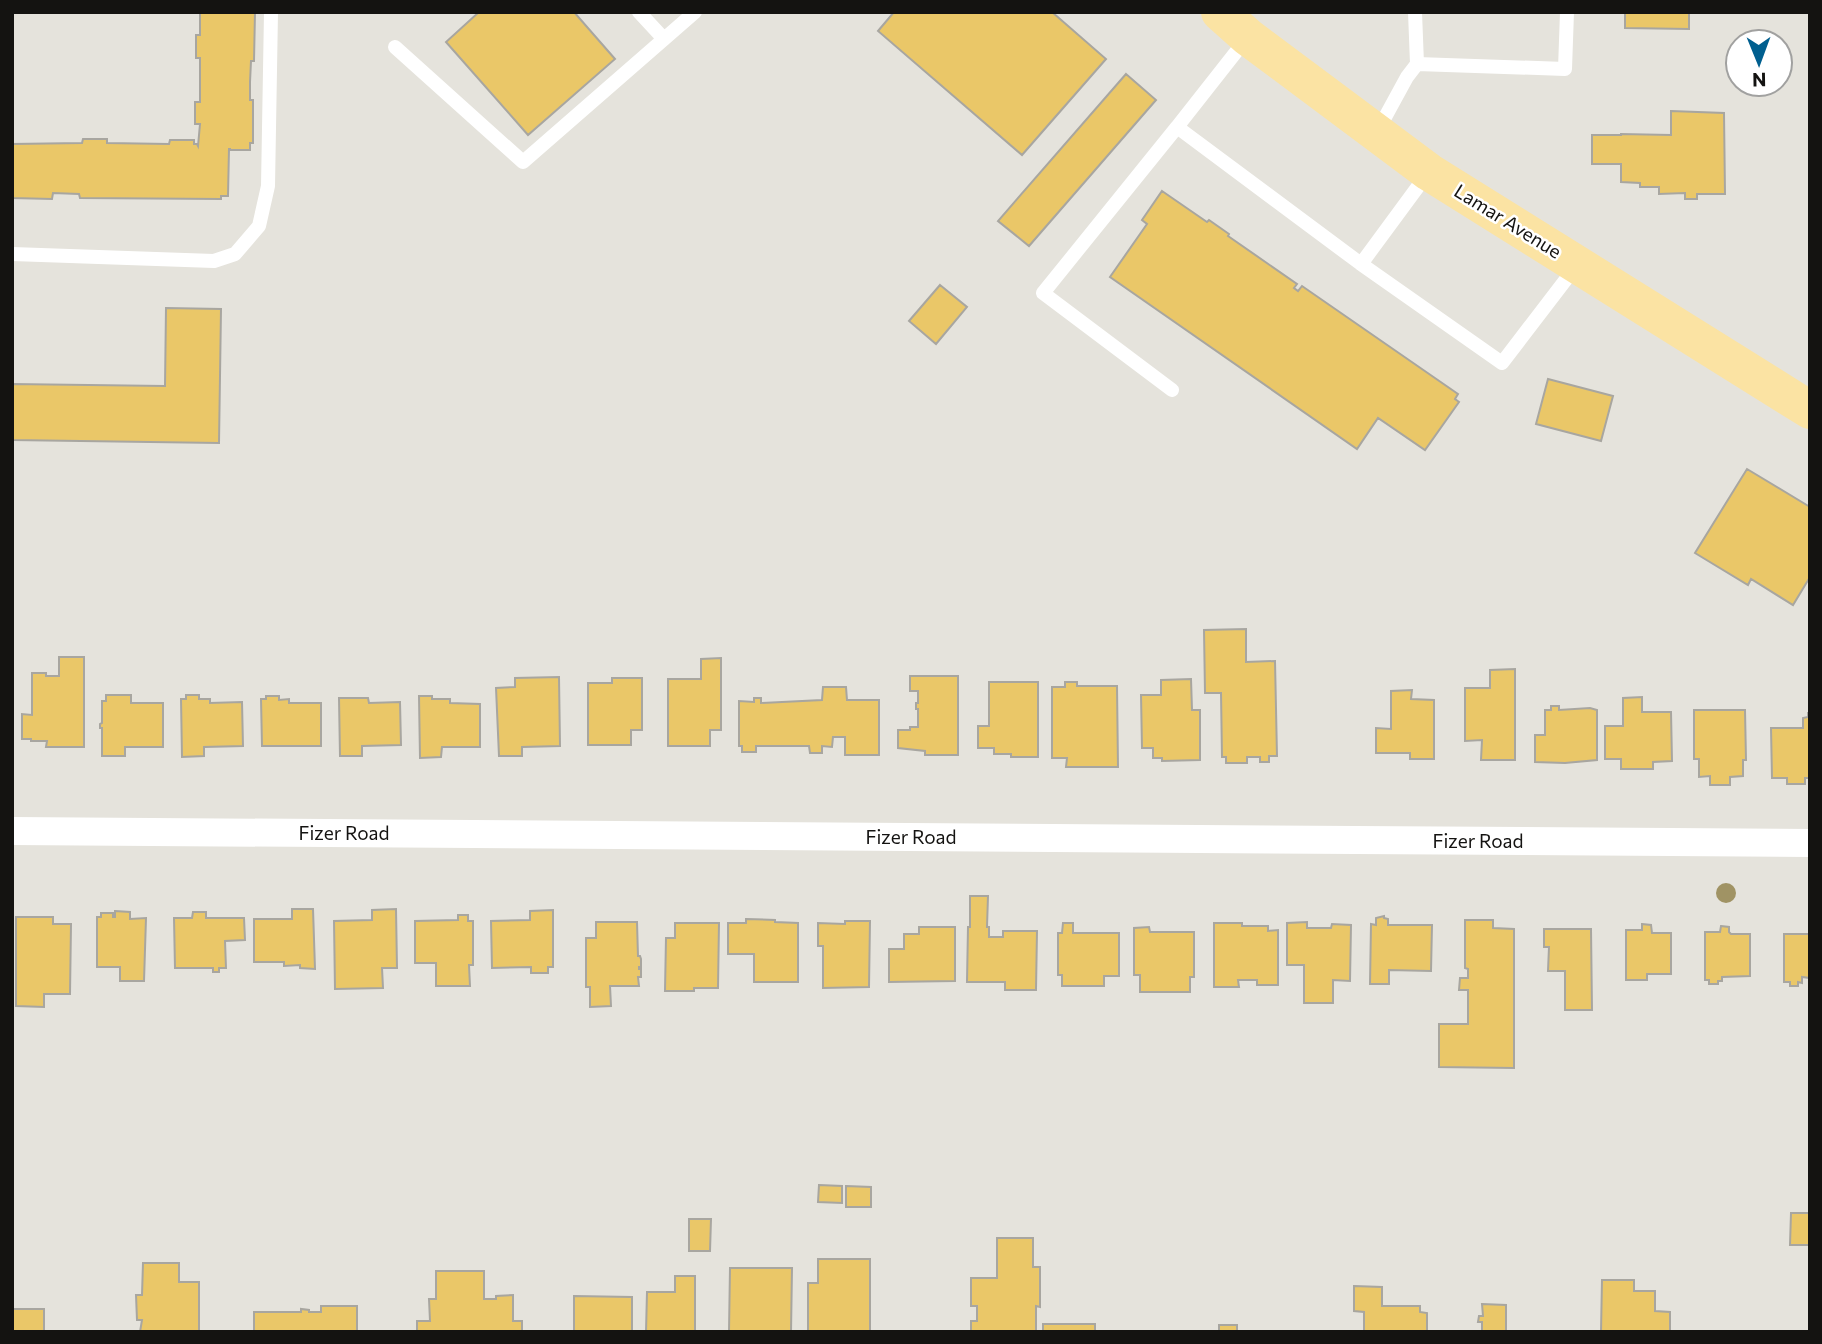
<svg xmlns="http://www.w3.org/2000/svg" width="1822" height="1344" viewBox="0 0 1822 1344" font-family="Commissioner,sans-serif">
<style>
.building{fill:#eac768;stroke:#a8a6a0;stroke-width:2}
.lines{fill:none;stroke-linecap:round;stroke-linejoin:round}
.service{stroke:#fff;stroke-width:14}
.minor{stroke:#fff;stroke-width:28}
.primary{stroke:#fbe3a3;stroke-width:38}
.tree{fill:#a09364}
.labels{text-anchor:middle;stroke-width:5;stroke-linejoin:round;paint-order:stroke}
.street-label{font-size:19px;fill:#141311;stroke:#fff}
</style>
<rect width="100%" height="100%" fill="#e5e3dc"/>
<path class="building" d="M200,12H255L254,61H251L250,82V100H253V143H250V150H230V149H229L228,196H221V199L80,198L79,194L53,193L52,199L12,198V144L82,143L83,139H107V143L169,144L170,140H194V144H197L198,146L200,124H195V102H200V58H196V35H200Z
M479,12H574L615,59L528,135L446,42Z
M894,12H1052L1106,59L1022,155L878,31Z
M1625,12H1689V29L1625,28Z
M1126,74L1156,100L1029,246L998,221Z
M1671,111L1724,113L1725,194H1697V199H1685V193L1659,194V187H1640V183L1621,182V164H1592V135H1621V134L1671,135Z
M1162,191L1207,222L1209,220L1229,234L1228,236L1297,284L1294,288L1298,291L1302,286L1458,394L1455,399L1459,402L1425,450L1378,418L1357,449L1110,277L1147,224L1142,220Z
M940,285L967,307L936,344L909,321Z
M166,308L221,309L219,443L12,440V384L165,386Z
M1548,379L1613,396L1601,441L1536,424Z
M1747,469L1810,507V577L1793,605L1751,579L1748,585L1695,553Z
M1246,629V662L1275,661L1277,756H1269V762H1260V757H1247V763H1226V757H1222L1221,693H1205L1204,630Z
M59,657H84V747H46L47,741H31V739H22V714L32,715V673H46V676H59Z
M721,658V730H710V746H668V679H701V659Z
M1515,669V760H1481L1482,740L1465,741V688H1490V670Z
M910,676H958V755H925V751L898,748V730H910V727H918V709H916V703H918V691H910Z
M559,677L560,746L522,747V756H499L496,688L515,687V678Z
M612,678H642V730H631V745H588V683H612Z
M1191,679L1192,710H1200V760L1162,761V758H1153V748H1142L1141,695H1161V680Z
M989,682H1038V757H1011V754H994V748H978V726H989Z
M1065,682H1077V686H1117L1118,767H1066L1067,758H1052V687H1065Z
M823,687H846L847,700H879V755H845V737H833L832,747L822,746V753H810L809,746H756V752H742V746H739V701L754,702V698H761V703L822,700Z
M1412,690L1411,699L1434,700V759H1410V753H1376V728L1391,729V691Z
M106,695H131V703H163V747H125V756H102V728H100V724L102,723V701H106Z
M186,695H199V699H210V703L242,702L243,746L204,747V756L182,757L181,699H186Z
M266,696H279V700L289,699V703H321V746H262L261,699H266Z
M419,696H432V699H450V703L480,704V747H442L441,757L420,758Z
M1642,697V712H1671L1672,761L1653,762V769H1621V759H1605V726H1623V698Z
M339,698H368L369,703L400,702L401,745L362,746V756H340Z
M1551,706H1559V710L1590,708L1597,710V760L1565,763L1535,762V735H1545V710H1551Z
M1694,710H1745L1746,760H1743V776L1730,777V785H1710V776L1699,777V759H1694Z
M1808,713H1810V778H1805V784H1787V778H1772L1771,728H1803V718L1808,717Z
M970,896H988L987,927H989V937H1003V931H1037L1036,990H1005V982H967L968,927H970Z
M292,909H313L315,969L300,968V965L284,966V962H254V919H292Z
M396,909L397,968H382L383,988L335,989L334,921L372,920V910Z
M553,910V967H548V973H531V967L492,968L491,921L530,920V911Z
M115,911L130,912V919L146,918L144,981H120V967H97V917H101V913H113V917H115Z
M193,912H206V918H244L245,940L225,941L226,968H219V972H213V968H175L174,918H192Z
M458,915H468V921H473V965H469L470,986H436V963H415V921L458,920Z
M1384,916V918L1388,919V925H1432L1431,971L1389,970V984H1370L1371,924L1376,925V918Z
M16,917H53V924H71L70,994H44V1007L16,1006Z
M746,919L775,920V922L798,923V982H754V954H728V923H746Z
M1465,920H1493V928L1514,929V1068L1439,1067V1024H1468V990H1459L1460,978H1468V969L1465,968Z
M845,921H870L869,987L823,988V946H818V923L845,924Z
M596,922H637L638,956H640L641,959V967H639V969H641V977H638L639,986H610L611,1006L590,1007V987H586V938H596Z
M1307,922V928H1331L1332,924L1351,925L1350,981L1333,980V1003H1304V965H1287V923Z
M675,923H719L718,988H694V991H665L666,938H675Z
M1063,923H1073V933H1119V976H1104V986H1062V975H1058V933H1062Z
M1214,923H1242V926H1268V931L1278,930V985H1257V980H1238L1239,987H1214Z
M1642,924L1651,925L1652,933H1671V974H1647V980H1626V930H1642Z
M1721,926L1729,927V932L1731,934H1750V976L1722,977V981H1718V984H1709V980H1705V932H1720Z
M919,927H955V981L889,982V949H904V934H919Z
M1149,927L1150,932H1194V977H1190V992H1140V975H1134V928Z
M1544,929H1591L1592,1010H1565V971H1548L1549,947H1544Z
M1784,934H1810V978L1802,977V983L1798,982V986H1790V982H1784Z
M819,1185L842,1186V1203L818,1202Z
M846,1186L871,1187V1207H846Z
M1791,1213H1810V1245H1790Z
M689,1219H711L710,1251H689Z
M997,1238H1033V1267H1040V1307L1036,1306V1332H971V1321H977V1306H971V1278H997Z
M818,1259H870V1332H808V1283H818Z
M143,1263H179V1282H199V1332H140L142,1320H137L136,1295H142Z
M730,1268H792L791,1332H729Z
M436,1271H484V1299H496V1296L513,1295V1321H522V1332H417V1321H430L429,1299H436Z
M675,1276H695V1332H646L647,1292H675Z
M1602,1280H1634V1291H1655V1311L1670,1312V1332H1601Z
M1354,1286L1382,1287V1306H1420V1312L1427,1313V1332H1364V1312L1354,1311Z
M574,1296L632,1297V1332H574Z
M1482,1304L1506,1305V1332H1472H1482V1322H1478L1479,1316H1483Z
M321,1306H357V1332H254V1312H301V1309L309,1310V1312H321Z
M12,1309H44V1332H12Z
M1043,1324H1095V1332H1043Z
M1219,1325H1237V1332H1219Z"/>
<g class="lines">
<path class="service" d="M639,12L664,39
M1247,38L1177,127L1361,264L1502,363L1577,265
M395,47L523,162L695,12
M1417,64L1565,69L1567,12
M1377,132L1407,77L1417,64L1415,12
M12,254L214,261L235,254L259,226L268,186L271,12
M1361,264L1428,173
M1172,390L1043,293L1177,127"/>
<path class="minor" d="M12,831L1810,843"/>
<path class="primary" d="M1220,12L1248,37L1429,172L1810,410"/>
</g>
<circle class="tree" cx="1726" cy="893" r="10"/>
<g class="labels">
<g class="street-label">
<text transform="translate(1508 221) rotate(32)" y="7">Lamar Avenue</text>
<text x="344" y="840">Fizer Road</text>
<text x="911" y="844">Fizer Road</text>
<text x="1478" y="848">Fizer Road</text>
</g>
</g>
<rect width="1822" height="1344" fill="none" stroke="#141311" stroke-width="28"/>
<g transform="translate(1759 63) rotate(179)"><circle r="33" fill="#ffffff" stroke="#a1a1a0" stroke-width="2"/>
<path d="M0-5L12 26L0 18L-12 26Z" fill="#005f8f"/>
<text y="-10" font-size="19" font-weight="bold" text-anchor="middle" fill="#141311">N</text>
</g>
</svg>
